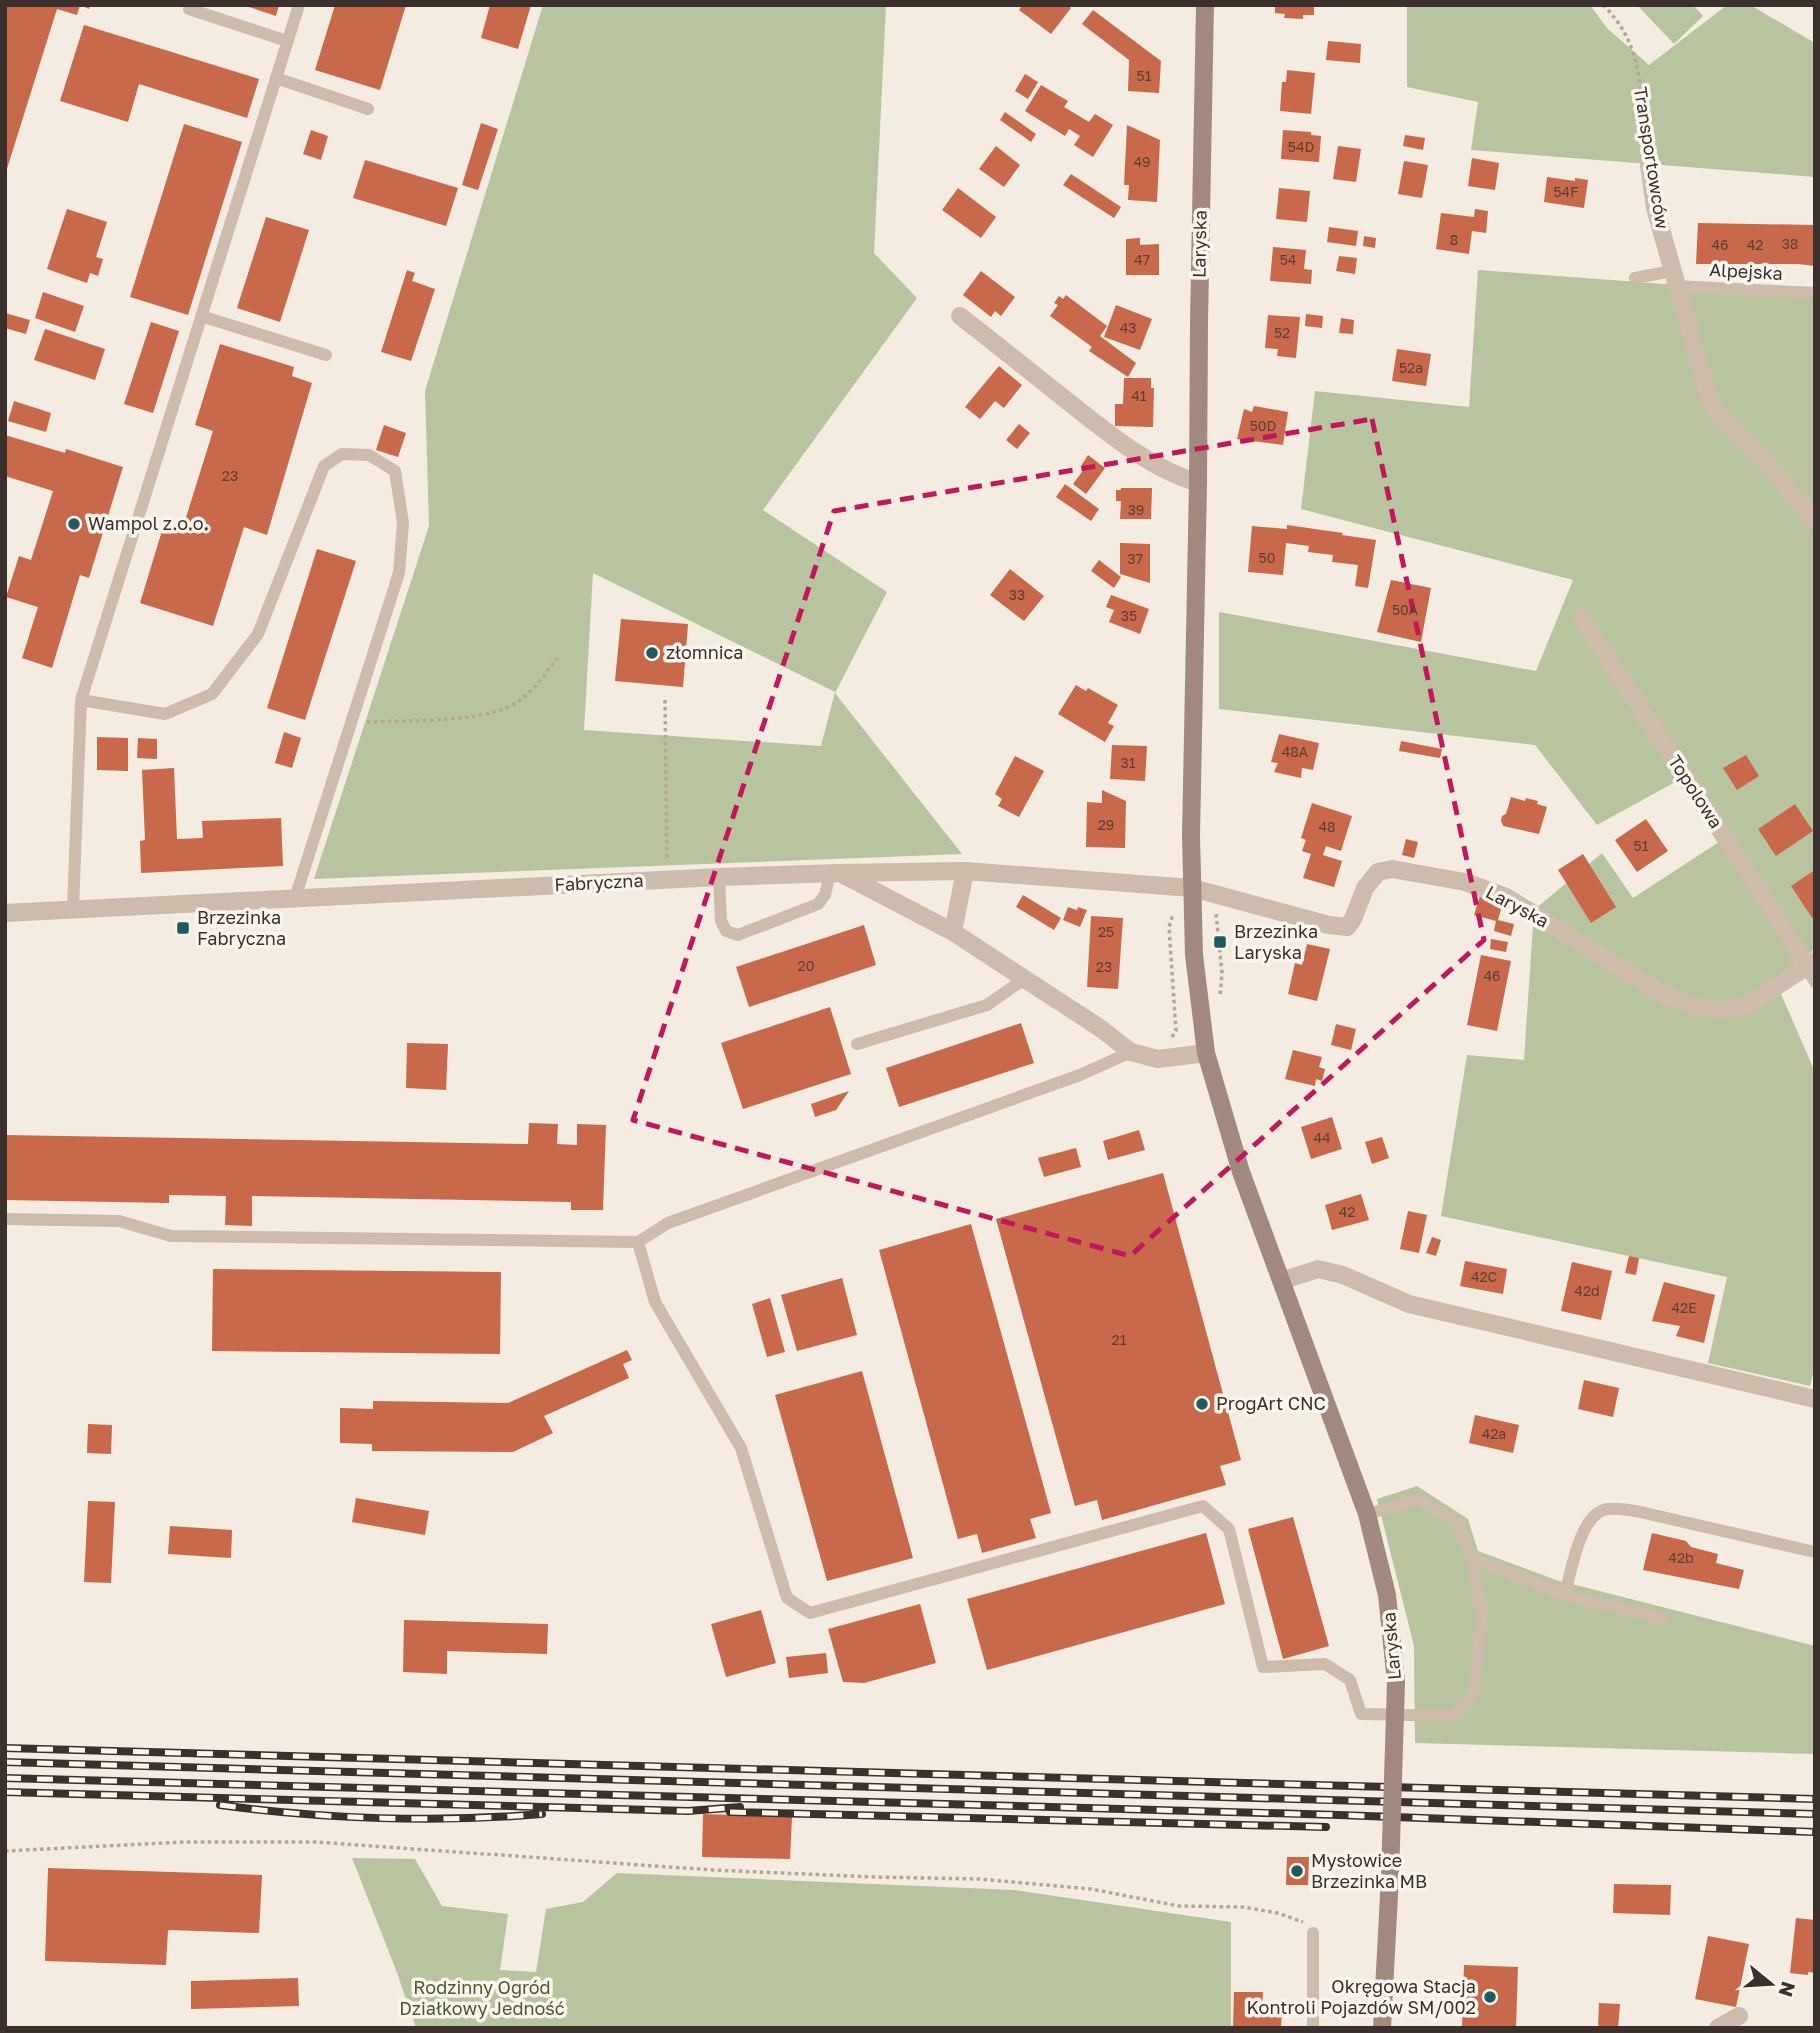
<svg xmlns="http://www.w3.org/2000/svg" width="1820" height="2033" viewBox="0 0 1820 2033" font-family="'Golos Text',sans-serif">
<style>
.green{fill:#b8c4a0;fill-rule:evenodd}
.building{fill:#c8694b}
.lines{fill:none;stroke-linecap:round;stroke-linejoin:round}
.path{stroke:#b9a596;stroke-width:3.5;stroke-dasharray:3.5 3.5;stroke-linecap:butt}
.lane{stroke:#cdbbac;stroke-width:12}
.street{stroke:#cdbbac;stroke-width:18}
.secondary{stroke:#a18a7d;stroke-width:18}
.rail-casing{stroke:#3b302b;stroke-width:8}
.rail{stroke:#fbf5ee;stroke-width:5;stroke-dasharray:16;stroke-linecap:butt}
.secondary-bridge{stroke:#a18a7d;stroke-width:18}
.marked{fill:none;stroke:#c2185b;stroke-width:5;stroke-dasharray:14 9;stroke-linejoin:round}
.poi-dot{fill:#1f5a5e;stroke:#fbf5ee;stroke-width:2.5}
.labels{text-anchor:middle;stroke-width:7;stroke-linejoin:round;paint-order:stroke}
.number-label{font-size:14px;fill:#5e3e33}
.street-label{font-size:18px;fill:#3b302b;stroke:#fbf5ee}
.poi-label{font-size:18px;fill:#3b302b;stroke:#fbf5ee;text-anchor:start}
.park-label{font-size:18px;fill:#4a5a2e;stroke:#fbf5ee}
</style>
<rect width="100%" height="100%" fill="#f4ebe1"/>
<path class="green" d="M543,5H886L874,253L917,298L763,510L887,592L835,693L962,854L314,879L429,526L425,391ZM593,573L835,692L821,746L584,730Z
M1407,5H1590L1607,28L1649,65L1727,5H1750L1815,43V177L1471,150L1478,102L1407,87Z
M1637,5H1693L1703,16L1674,44Z
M1478,270L1815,295V949L1775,980L1815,1072V1365L1810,1386L1708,1363L1727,1277L1441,1216L1467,1055L1524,1060L1534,910L1602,853L1633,898L1722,840L1677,781L1597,825L1535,745L1219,709V612L1536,671L1573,580L1301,509L1315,391L1469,407Z
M1417,1486L1468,1519L1478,1551L1556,1580L1815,1646V1754L1415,1743L1414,1646L1377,1499Z
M352,1858L415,1859L442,1906L508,1914L500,1970L536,1972L546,1909L583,1902L617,1873L1014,1890L1231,1922V2028H416L396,1970Z"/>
<path class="building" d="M5,5H90L89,9L80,5L77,15L57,9L6,172Z
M243,5H279L276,16Z
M335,5H406L380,90L315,70Z
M490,5H531L518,49L481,38Z
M1022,5H1068L1071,8L1051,34L1019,10Z
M1275,5H1314V15H1303V19L1284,18L1285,14L1275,13Z
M1093,10L1161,61L1159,93L1128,91L1129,60L1082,24Z
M84,25L259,79L247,118L139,84L128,122L60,101Z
M1328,41L1361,44L1360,63L1326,60Z
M1287,70L1315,73L1311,114L1280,111L1282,82H1286Z
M1025,74L1038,82L1028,99L1015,91Z
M1041,85L1068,101L1064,107L1089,122L1095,114L1113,125L1093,157L1074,145L1080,136L1069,129L1065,136L1025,111Z
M1005,112L1036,134L1031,142L1000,120Z
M481,123L498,129L478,190L462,185Z
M184,124L242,142L188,315L130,297Z
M1127,125L1160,140L1157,202L1128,200L1129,185H1124Z
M311,130L328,136L321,160L303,154Z
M1283,130L1311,132V135L1321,136L1319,162L1281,159Z
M1405,135L1425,138L1423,150L1403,146Z
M996,146L1020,165L1004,187L979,169Z
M1338,146L1361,149L1356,182L1333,179Z
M1472,158L1499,163L1495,190L1468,186Z
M365,160L458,188L446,226L353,198Z
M1404,161L1428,165L1422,198L1398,194Z
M1071,174L1121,207L1114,218L1063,185Z
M1547,177L1575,181V178L1588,180L1584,208L1544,202Z
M958,188L996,217L981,238L942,210Z
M1279,188L1310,191L1307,222L1276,219Z
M67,209L107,222L96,257L103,259L98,276L90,273L87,283L47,269Z
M1475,209L1488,211L1486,233L1472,231L1469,254L1436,249L1441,213L1474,217Z
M266,217L309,230L280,322L237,308Z
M1698,223L1815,225V266L1798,264H1696Z
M1329,227L1358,231L1356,246L1327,242Z
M1364,236L1376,238L1375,248L1363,246Z
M1140,238V245L1159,244V275H1126V239Z
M1273,247L1306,250L1304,269L1312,270L1311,284L1270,281Z
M1339,256L1357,258L1355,274L1336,271Z
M407,270L415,273L412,281L435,289L411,361L381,352Z
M981,271L1015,297L1001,316L995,311L991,317L963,295Z
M43,292L84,306L75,332L35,318Z
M1066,295L1107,326L1100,336L1136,363L1128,377L1089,351L1092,347L1050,316L1058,305L1054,303L1059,296L1063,299Z
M1116,305L1152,319L1140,350L1104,337Z
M5,313L30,320L26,334L5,328Z
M1306,314L1323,316L1322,328L1305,326Z
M1268,315L1300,317L1296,358L1277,356L1278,349L1265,348Z
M1341,318L1354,320L1353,334L1339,333Z
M151,322L179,331L153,413L124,404Z
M45,329L105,349L95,380L34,360Z
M220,344L294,367L292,376L312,383L267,535L244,527L213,626L140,603L165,521L183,527L213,431L195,425Z
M1397,349L1431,354L1426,386L1392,381Z
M999,366L1022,385L1004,408L995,401L980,419L965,407Z
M1124,378H1151V388H1154L1153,427L1115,426V404H1123Z
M14,401L51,413L46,432L8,421Z
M1254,406L1288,412L1283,445L1237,439L1244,409L1252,412Z
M1019,424L1030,433L1017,449L1006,440Z
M384,425L406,433L398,457L376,450Z
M5,435L65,453L66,449L123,467L89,578L80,575L52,668L22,658L38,607L6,597L19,556L31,560L53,491L5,476Z
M1088,455L1105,468L1086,494L1073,484L1085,468L1081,466Z
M1065,484L1099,509L1091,521L1056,497Z
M1121,488H1152L1151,519H1120L1121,501H1116V490H1121Z
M1287,525L1343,533L1342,535L1376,540L1368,588L1355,586L1358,565L1332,562L1333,555L1308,552L1309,546L1286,543L1283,575L1248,572L1252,526L1287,529Z
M1120,543L1150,544V583L1120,574Z
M317,549L356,561L305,720L267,708Z
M1099,560L1121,577L1114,588L1091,571Z
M1010,569L1044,596L1024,621L990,595Z
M1391,580L1431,588L1421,642L1377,632Z
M1111,595L1149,609L1140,634L1109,622L1114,610L1106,607Z
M621,619L688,624L683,687L615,681Z
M1076,685L1086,691L1088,688L1118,705L1108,723L1114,726L1105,742L1058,714Z
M284,732L301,738L292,768L275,763Z
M1279,734L1319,743L1313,770L1302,768L1301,778L1274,772L1278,763L1271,762Z
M97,737L128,738V771L97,770Z
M138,738L157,739V759L137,758Z
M1401,741L1442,749L1440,758L1399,751Z
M1112,745L1147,746L1145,781L1110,779Z
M1746,755L1759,776L1737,790L1723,768Z
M1015,756L1044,771L1019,817L998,806L1002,799L995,794Z
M174,768L177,839L203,838L202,821L281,818L283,866L141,873L140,841L145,840L142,770Z
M1102,790L1126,801L1125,848L1086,847L1087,802L1102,803Z
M1511,797L1525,801L1526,798L1538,801L1537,804L1547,807L1539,834L1503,826L1501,821L1502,816L1506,814Z
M1312,803L1352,816L1341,851L1326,846L1323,855L1342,861L1334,887L1303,878L1311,854L1302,851L1306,840L1301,838Z
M1795,804L1813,831L1776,856L1758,829Z
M1646,819L1668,851L1637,872L1615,840Z
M1406,839L1418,842L1414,858L1402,855Z
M1583,854L1616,907L1591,923L1558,870Z
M1815,870V922L1791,886Z
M1023,895L1061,918L1054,930L1016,907Z
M1480,896L1503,902L1498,920L1514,924L1511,936L1494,931L1496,921L1474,915Z
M1068,907L1077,910L1078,907L1087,910L1080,927L1063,920Z
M1091,916L1123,918L1118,989L1087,987Z
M864,925L876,965L749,1007L736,967Z
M1491,939L1508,942L1506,952L1490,949Z
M1307,944L1330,949L1317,1001L1288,994L1295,963L1302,965Z
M1481,955L1511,961L1497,1031L1467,1025Z
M830,1007L851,1074L743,1109L721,1043Z
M1021,1023L1034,1063L899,1107L886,1068Z
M1336,1024L1356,1029L1351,1050L1331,1045Z
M407,1043L448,1044L446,1090L406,1088Z
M1293,1050L1322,1057L1319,1067L1325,1069L1322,1081L1316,1079L1315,1086L1285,1079Z
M849,1091L836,1110L815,1117L811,1104Z
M1332,1117L1342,1149L1311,1159L1301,1127Z
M529,1123L558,1124L557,1144L577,1145V1124L606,1125L603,1210H571V1202L252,1196V1226L225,1225L226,1196L169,1195V1203L5,1200V1135L528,1144Z
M1139,1130L1145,1150L1108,1160L1103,1141Z
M1382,1137L1389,1158L1372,1164L1365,1142Z
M1076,1148L1081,1167L1044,1177L1038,1158Z
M1163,1173L1241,1460L1220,1466L1226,1485L1102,1520L1097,1500L1075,1506L996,1219Z
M1361,1194L1369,1220L1332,1230L1325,1205Z
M1408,1211L1427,1215L1419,1253L1400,1249Z
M971,1224L1051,1513L1030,1519L1036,1538L982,1553L977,1534L958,1539L879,1250Z
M1432,1237L1441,1240L1436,1256L1426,1253Z
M1629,1256L1639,1258L1636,1275L1625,1273Z
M1465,1261L1507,1269L1503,1294L1460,1286Z
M1572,1262L1612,1271L1601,1320L1561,1311Z
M213,1269L501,1272L500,1354L212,1351Z
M842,1278L857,1335L797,1351L781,1295Z
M1664,1282L1715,1295L1704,1343L1676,1336L1680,1326L1652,1321Z
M770,1298L785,1352L767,1357L752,1304Z
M627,1350L632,1360L623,1364L629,1378L544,1416L553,1433L513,1452L372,1451V1444L340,1443V1408L373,1409V1401L508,1403Z
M862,1371L913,1558L827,1581L775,1395Z
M1584,1380L1619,1388L1613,1417L1578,1409Z
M1475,1415L1519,1425L1513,1453L1469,1443Z
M88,1424L112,1425L111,1454L87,1453Z
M356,1498L429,1511L425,1535L352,1522Z
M88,1501L115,1502L111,1583L84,1582Z
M1293,1517L1329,1646L1283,1659L1248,1529Z
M170,1526L232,1530L231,1558L168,1554Z
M1206,1533L1225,1604L987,1670L967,1599Z
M1652,1533L1686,1541L1691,1547L1718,1554L1716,1563L1744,1570L1739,1589L1643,1570Z
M920,1604L936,1663L864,1683L843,1682L828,1629Z
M761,1610L776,1663L726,1677L711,1624Z
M404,1620L548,1624L547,1654L447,1651V1674L403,1672Z
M826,1653L828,1673L789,1678L786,1657Z
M703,1814L792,1817L790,1859L702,1857Z
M1287,1857H1309L1308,1885H1286Z
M48,1868L262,1875L259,1933L168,1930L166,1965L45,1961Z
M1614,1884L1671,1885L1670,1915L1613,1913Z
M1796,1918L1815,1920V1973L1808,1972V1975L1790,1973Z
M1708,1936L1749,1944L1736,2007L1695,1999Z
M1464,1965L1518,1967L1516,2028H1462Z
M298,1978L299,2006L191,2009V1981Z
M1234,1992H1263L1262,2011H1282L1281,2028H1233Z
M1599,2003L1620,2004L1618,2028H1598Z"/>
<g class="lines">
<path class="path" d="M1603,5C1645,45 1640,96 1647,149
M665,700L667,860
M367,722C407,720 478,723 512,705C532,694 544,676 557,658
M1216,914L1222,973L1220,997
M1172,1037L1176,1031L1169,927L1173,914
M5,1851L185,1842H315L713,1870L875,1877L979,1879L1091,1889L1179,1906L1243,1907L1278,1913L1303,1922"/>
<path class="lane" d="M189,9L287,41
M276,78L368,109
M1635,278L1672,271
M1676,286L1815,293
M201,316L326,355
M81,700L165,714L212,694L258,634L324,466L342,454L369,455L395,471L403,523L399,573L295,898
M719,877L721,921L726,931L738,935L818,904L825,895L830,873
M73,909L81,700L299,5
M1806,967L1815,982
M857,1044L987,1005L1024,979
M1131,1052L1080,1075L668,1223L638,1242L655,1302L741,1448L787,1598L810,1613L1203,1506L1229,1529L1263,1667L1325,1664L1350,1680L1361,1714L1453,1716L1474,1694L1482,1614L1471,1558L1457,1521L1417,1500L1367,1514
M5,1219L119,1221L171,1236L638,1242
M1471,1558L1565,1595L1664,1619
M1565,1595C1571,1572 1580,1512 1608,1509C1616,1508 1627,1510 1636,1511L1815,1552
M1313,1933V2028"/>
<path class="street" d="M1649,165L1655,208L1709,399L1729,427L1757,451L1815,521
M960,316C996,344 1031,372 1066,400C1107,432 1149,468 1198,483
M1581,618L1772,909L1806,967
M842,874L953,932L1100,1028L1131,1052L1158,1059L1206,1053
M5,913L719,877L839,873L965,871L1192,888L1329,925L1347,927L1353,919L1365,888L1378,872L1392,869L1465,882L1506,897L1663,994L1693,1006L1718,1010L1748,1005L1815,961
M953,932L965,871
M1281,1281L1318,1269L1343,1275L1409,1304L1815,1399
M1718,2028L1739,2016"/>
<path class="secondary" d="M1205,5L1199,323L1198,483L1191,836L1194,955L1206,1053L1241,1172L1367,1514L1387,1595L1396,1682
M1382,2028L1390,1876"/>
<defs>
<path id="rail" d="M5,1748L1815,1799
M5,1762L1815,1814
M5,1778L1339,1815L1815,1832
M5,1792L688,1811L740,1807
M220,1805C322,1819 439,1823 542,1814
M730,1812L1326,1827"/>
</defs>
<use href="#rail" class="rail-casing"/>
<use href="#rail" class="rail"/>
<path class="secondary-bridge" d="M1390,1876L1396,1682"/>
</g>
<path class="marked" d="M1372,419L1484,940L1130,1256L633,1120L834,511Z"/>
<g class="poi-dot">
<circle cx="74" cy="524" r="7"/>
<circle cx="652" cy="653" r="7"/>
<rect x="176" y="921" width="14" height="14" rx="3.5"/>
<rect x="1213" y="935" width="14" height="14" rx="3.5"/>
<circle cx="1202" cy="1404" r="7"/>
<circle cx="1297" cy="1871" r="7"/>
<circle cx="1490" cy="1997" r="7"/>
</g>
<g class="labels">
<g class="number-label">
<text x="1144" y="81">51</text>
<text x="1301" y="152">54D</text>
<text x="1142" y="167">49</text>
<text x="1566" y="197">54F</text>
<text x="1454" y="245">8</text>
<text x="1790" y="249">38</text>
<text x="1720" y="250">46</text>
<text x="1755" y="250">42</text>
<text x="1142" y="265">47</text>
<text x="1288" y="265">54</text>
<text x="1128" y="333">43</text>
<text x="1282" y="338">52</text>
<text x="1411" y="373">52a</text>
<text x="1139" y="401">41</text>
<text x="1263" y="431">50D</text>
<text x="230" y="481">23</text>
<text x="1136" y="515">39</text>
<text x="1267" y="563">50</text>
<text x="1135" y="564">37</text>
<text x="1017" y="600">33</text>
<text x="1405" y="615">50A</text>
<text x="1129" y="621">35</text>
<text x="1295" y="757">48A</text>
<text x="1128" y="768">31</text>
<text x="1106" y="830">29</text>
<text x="1327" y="832">48</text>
<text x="1641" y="851">51</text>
<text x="1106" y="937">25</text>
<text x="806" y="971">20</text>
<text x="1104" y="972">23</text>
<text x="1492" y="981">46</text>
<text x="1322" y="1143">44</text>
<text x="1347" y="1217">42</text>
<text x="1484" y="1282">42C</text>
<text x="1587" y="1296">42d</text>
<text x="1684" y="1313">42E</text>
<text x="1119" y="1345">21</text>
<text x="1494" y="1439">42a</text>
<text x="1681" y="1563">42b</text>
</g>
<g class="street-label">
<text transform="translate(1651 158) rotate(81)" y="6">Transportowców</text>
<text transform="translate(1200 244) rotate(-89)" y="6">Laryska</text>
<text transform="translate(1746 272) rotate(3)" y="6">Alpejska</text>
<text transform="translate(1695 792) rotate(57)" y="6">Topolowa</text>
<text transform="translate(599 883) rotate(-3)" y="6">Fabryczna</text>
<text transform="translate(1517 907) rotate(28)" y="6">Laryska</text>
<text transform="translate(1392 1646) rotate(-95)" y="6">Laryska</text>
</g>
<g class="poi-label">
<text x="88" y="530">Wampol z.o.o.</text>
<text x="666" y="659">złomnica</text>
<text x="197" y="924">Brzezinka<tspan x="197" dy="21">Fabryczna</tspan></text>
<text x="1234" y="938">Brzezinka<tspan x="1234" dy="21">Laryska</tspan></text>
<text x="1216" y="1410">ProgArt CNC</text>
<text x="1311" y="1867">Mysłowice<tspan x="1311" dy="21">Brzezinka MB</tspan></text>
<text x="1476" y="1993" text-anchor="end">Okręgowa Stacja<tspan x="1476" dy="21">Kontroli Pojazdów SM/002</tspan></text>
</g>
<g class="park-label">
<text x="482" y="1994">Rodzinny Ogród<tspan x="482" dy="21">Działkowy Jedność</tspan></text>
</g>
</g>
<rect width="1820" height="2033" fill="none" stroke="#3b302b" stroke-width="14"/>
<g transform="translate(1771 1984) rotate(108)" stroke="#fbf5ee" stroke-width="5" paint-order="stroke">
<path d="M0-5L12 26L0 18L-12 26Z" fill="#3b302b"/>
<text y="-10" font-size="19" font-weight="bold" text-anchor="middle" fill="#3b302b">N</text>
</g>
</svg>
